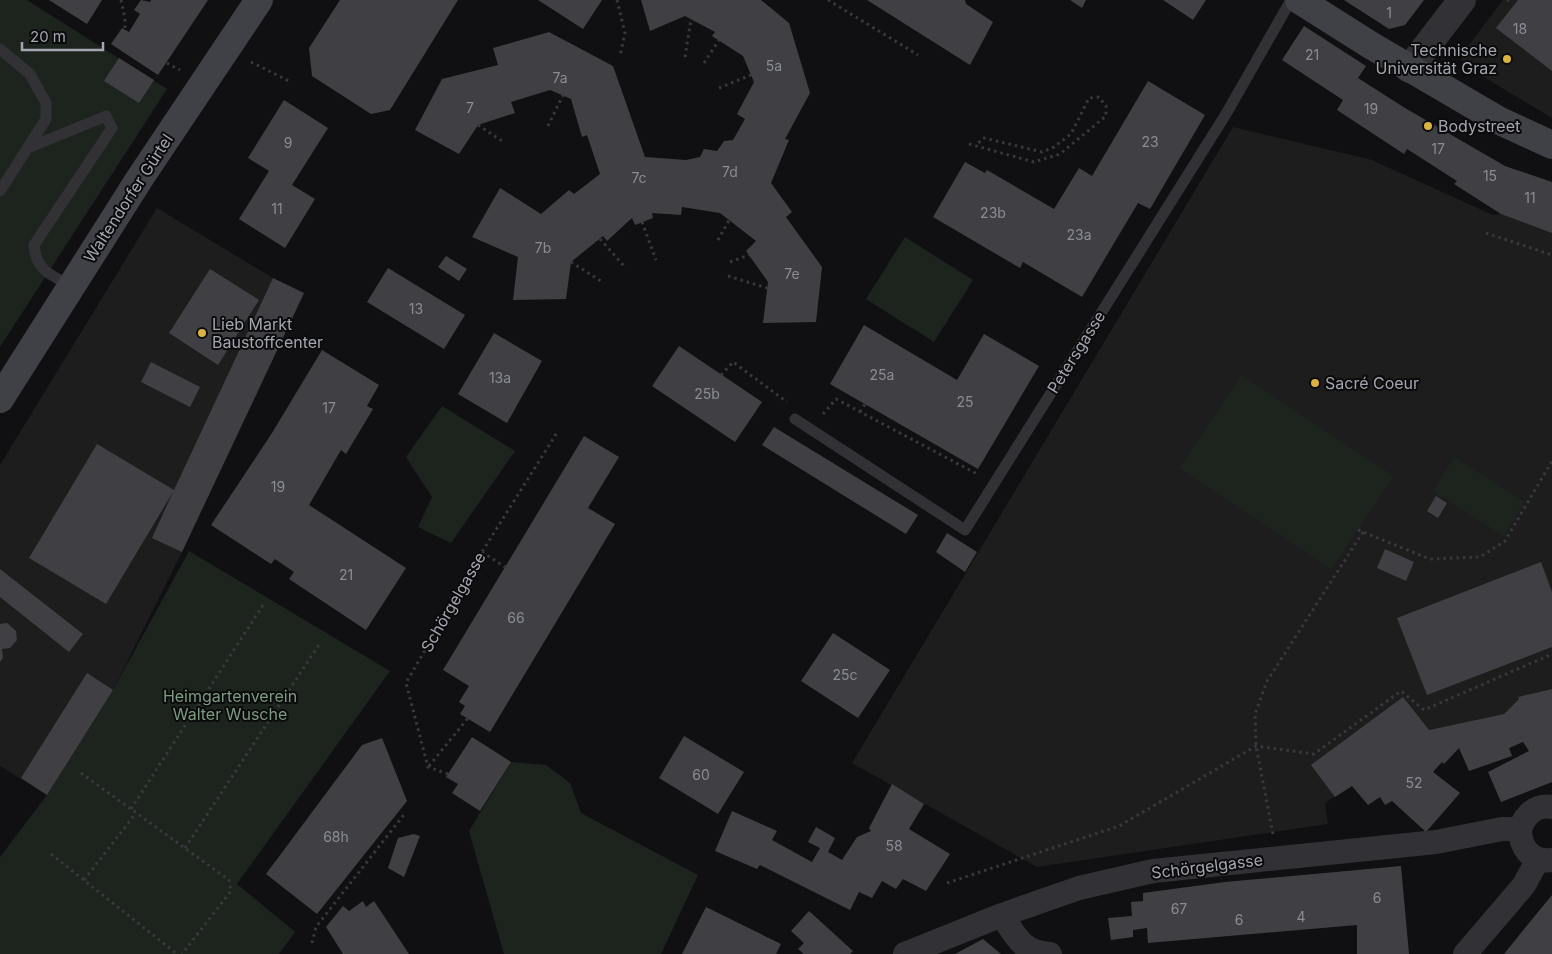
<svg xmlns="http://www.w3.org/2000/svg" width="1552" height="954" viewBox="0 0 1552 954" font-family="Inter,sans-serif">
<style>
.built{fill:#1d1d1e}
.green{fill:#1d241e}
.building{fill:#404044}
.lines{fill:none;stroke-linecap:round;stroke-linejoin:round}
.path{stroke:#38393d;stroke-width:3;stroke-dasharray:2.5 4;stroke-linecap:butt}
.service{stroke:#323236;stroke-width:11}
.minor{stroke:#323236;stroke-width:24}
.tertiary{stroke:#323236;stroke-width:28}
.secondary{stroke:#404146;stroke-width:28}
.poi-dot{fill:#dab340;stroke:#0c0b0c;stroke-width:2}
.labels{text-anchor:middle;stroke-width:4;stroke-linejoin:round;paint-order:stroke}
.number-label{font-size:14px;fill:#8a8c96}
.poi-label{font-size:16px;fill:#a3a6b1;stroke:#0c0b0c;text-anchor:start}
.street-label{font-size:16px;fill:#a3a6b1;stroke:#0c0b0c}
.park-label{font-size:16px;fill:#7c9a81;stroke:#0c0b0c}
</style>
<rect width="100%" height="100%" fill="#101012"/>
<path class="built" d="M1503,0H1552V118L1462,64V54Z
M1233,127L1372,160L1493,215L1502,214L1518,170L1552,182V689L1518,697L1519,699L1504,714L1429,730L1367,776L1325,803L1328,824L1037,867L852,763Z
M157,208L273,278L304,293L182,552L113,690L47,795L0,766V465Z"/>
<path class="green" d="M0,0H27L167,89L0,347Z
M905,237L973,280L934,342L866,299Z
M1241,375L1394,476L1332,569L1179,468Z
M442,406L515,451L451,543L418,527L432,497L406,457Z
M1454,457L1525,502L1504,536L1433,491Z
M189,551L390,671L237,884L295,932L279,954H0V857L47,795L113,690Z
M511,762L546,765L570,783L581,813L698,875L661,954H504L469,831Z"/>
<path class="building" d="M49,0H102L87,24Z
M141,0L150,2L151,0H208L158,75L111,44L122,28L129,32L140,14L134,10Z
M340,0H458L390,110L371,114L312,76L309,48Z
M538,0H602L583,29Z
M641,0H761L789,23L810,93L785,139L789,140L771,183L792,212L786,217L822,267L816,322L763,323L768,282L746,251L756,241L720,213L682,207L681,215L652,213L653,218L635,225L632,218L607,241L603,236L571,262L566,299L513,300L518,257L472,237L500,188L541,214L569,190L574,194L600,174L587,135L582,137L571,99L550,90L511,102L515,113L478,125L459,154L415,130L442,79L498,65L493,48L549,32L613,66L645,157L686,160L700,157L704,149L717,151L724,141L733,140L745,119L737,114L754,82L743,56L712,36L715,32L685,16L650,31Z
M867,0H965L966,4L993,22L970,65Z
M1070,0H1086L1082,8Z
M1163,0H1206L1193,20Z
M1344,0H1424L1405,25L1389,29Z
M1518,0H1552V71L1496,28Z
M1304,26L1366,66L1358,78L1405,108L1505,166L1552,182V233L1501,214L1454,184L1457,181L1407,149L1404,154L1337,110L1343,100L1282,60Z
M119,58L154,80L139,103L104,81Z
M1148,81L1205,115L1150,209L1138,203L1082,297L1023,262L1020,268L933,217L965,162L985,173L987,170L1054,209L1079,168L1092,176Z
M284,100L328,128L292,185L315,199L285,248L239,219L269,171L248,158Z
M446,256L467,269L459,281L438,267Z
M388,268L465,315L444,349L367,302Z
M210,269L259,300L218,365L169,333Z
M273,278L304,293L182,552L152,538L173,492L106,604L29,558L97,444L174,490Z
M864,325L957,380L984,334L1039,366L978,469L830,384Z
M494,333L542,361L507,423L458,394Z
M679,346L762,402L735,442L652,386Z
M322,350L379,385L367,406L373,409L346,454L341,450L309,505L406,568L366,630L289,579L294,572L275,559L271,564L211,525L272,433Z
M151,362L200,387L190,407L141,382Z
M774,427L918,515L906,534L762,445Z
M584,436L619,457L588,508L615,524L490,732L460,714L465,706L459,702L469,686L443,670Z
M1436,496L1447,503L1438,518L1427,511Z
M947,533L977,552L965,572L936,552Z
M1385,549L1414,562L1406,581L1377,568Z
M1541,562L1552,592V647L1427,695L1397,618Z
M0,569L83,634L69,652L0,597Z
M7,623L16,631L17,640L10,648L2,649L3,658L0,662V624Z
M833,633L890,670L858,718L801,681Z
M87,673L113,690L47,795L21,778Z
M1552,689V782L1501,802L1488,772L1529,751L1523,742L1509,748L1512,756L1469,771L1459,748L1444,764L1442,762L1433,772L1460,793L1426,832L1392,801L1385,805L1380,797L1368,805L1352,786L1335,797L1311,765L1403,697L1429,730L1504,714L1519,699L1518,697Z
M684,736L744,772L718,814L659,778Z
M472,737L511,762L480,811L452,793L458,784L446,777Z
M382,738L407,801L317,914L266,874L362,745Z
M892,784L924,804L909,829L950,854L926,891L903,879L896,889L882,881L872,898L859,892L850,910L760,865L757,869L715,851L732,811L777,831L772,840L812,862L820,848L808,842L816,827L835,838L828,852L842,860L857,837L871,831L869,828Z
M414,834L420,836L404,877L388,868L398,838Z
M1401,866L1409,954H1357V925L1148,943L1147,928L1133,930V937L1111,940L1108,918L1132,916L1131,902L1143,901V893L1225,882Z
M1552,895V954H1504L1529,923Z
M363,901L366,907L374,901L409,954H343L326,927L343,906L349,911Z
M706,907L781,944L776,954H682Z
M809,911L853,951L850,954H804L798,949L804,943L791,931Z
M983,939L1001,954H955Z"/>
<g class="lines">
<path class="path" d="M121,0L125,18V29
M617,0L625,33L620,56
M828,0L918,55
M1507,0H1510
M685,57L691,19
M251,62L289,81
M167,63L180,70
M704,63L719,40
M719,88L751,75
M478,125L505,143
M548,126L563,95
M969,144L1034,162L1060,154L1106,116V106L1099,97L1089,98L1071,134L1054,147L1042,152L984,138L976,145
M642,222L656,260
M1486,233L1552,255
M600,239L624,266
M718,240L729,220
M571,262L604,283
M730,262L749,255
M728,276L767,288
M721,375L733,362L787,402
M860,412L865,404
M823,414L836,399L979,475
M1358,530L1430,559L1480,557L1505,541L1552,461
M482,552L505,567
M429,766L468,718
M81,773L229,880L231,891L182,954
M448,774L428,767L406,683L482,552L558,431
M131,809L263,605
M1273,834L1256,746L1255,714L1267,681L1363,532
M185,848L320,643
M51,854L177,954
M84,880L136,813
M947,883L1119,826L1256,746L1314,754L1401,691L1424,710L1552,654
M312,943L316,927L406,812"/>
<path class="service" d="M0,49L30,74L46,103V119L0,191
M28,148L106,116L112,128L34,245C36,271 50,274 71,286
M795,419L965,530L1226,114L1291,0"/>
<path class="minor" d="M1552,860C1531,863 1520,847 1520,829C1525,815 1536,804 1552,807
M1002,915C1016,937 1022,952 1050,954
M905,954L1002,915L1079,888L1153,871L1436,842L1502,829H1520
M1465,954L1524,885L1538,859"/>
<path class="tertiary" d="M1409,69L1462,0"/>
<path class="secondary" d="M1299,0L1372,46L1500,121L1552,145
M0,399L140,178L259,0"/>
</g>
<g class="poi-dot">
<circle cx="1507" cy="59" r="5"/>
<circle cx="1428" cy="126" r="5"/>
<circle cx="202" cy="333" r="5"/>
<circle cx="1315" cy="383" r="5"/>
</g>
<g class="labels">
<g class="number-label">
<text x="1389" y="18">1</text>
<text x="1520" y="34">18</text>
<text x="1312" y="60">21</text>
<text x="774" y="71">5a</text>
<text x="560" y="83">7a</text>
<text x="470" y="113">7</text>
<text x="1371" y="114">19</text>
<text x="1150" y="147">23</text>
<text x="288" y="148">9</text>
<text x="1438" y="154">17</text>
<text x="730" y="177">7d</text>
<text x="1490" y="181">15</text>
<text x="639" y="183">7c</text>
<text x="1530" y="203">11</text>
<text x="277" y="214">11</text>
<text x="993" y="218">23b</text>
<text x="1079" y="240">23a</text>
<text x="543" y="253">7b</text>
<text x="792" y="279">7e</text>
<text x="416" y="314">13</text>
<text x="882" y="380">25a</text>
<text x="500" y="383">13a</text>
<text x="707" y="399">25b</text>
<text x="965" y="407">25</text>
<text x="329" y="413">17</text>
<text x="278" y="492">19</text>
<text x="346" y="580">21</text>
<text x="516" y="623">66</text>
<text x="845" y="680">25c</text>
<text x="701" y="780">60</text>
<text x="1414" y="788">52</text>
<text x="336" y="842">68h</text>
<text x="894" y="851">58</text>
<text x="1377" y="903">6</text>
<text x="1179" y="914">67</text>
<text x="1301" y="922">4</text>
<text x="1239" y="925">6</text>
</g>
<g class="poi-label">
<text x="1497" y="56" text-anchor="end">Technische<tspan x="1497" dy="18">Universität Graz</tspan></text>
<text x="1438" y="132">Bodystreet</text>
<text x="212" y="330">Lieb Markt<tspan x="212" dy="18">Baustoffcenter</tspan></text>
<text x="1325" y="389">Sacré Coeur</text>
</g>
<g class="street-label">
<text transform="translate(128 198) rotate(-57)" y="6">Waltendorfer Gürtel</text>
<text transform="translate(1076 352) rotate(-58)" y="6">Petersgasse</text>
<text transform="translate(453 602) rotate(-60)" y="6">Schörgelgasse</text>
<text transform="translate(1207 866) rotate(-7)" y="6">Schörgelgasse</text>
</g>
<g class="park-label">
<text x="230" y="702">Heimgartenverein<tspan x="230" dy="18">Walter Wusche</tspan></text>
</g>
</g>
<path d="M22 42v8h81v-8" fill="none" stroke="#a3a6b1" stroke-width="2.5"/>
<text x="30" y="42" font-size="15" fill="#a3a6b1" stroke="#0c0b0c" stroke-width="4" paint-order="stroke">20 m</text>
</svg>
